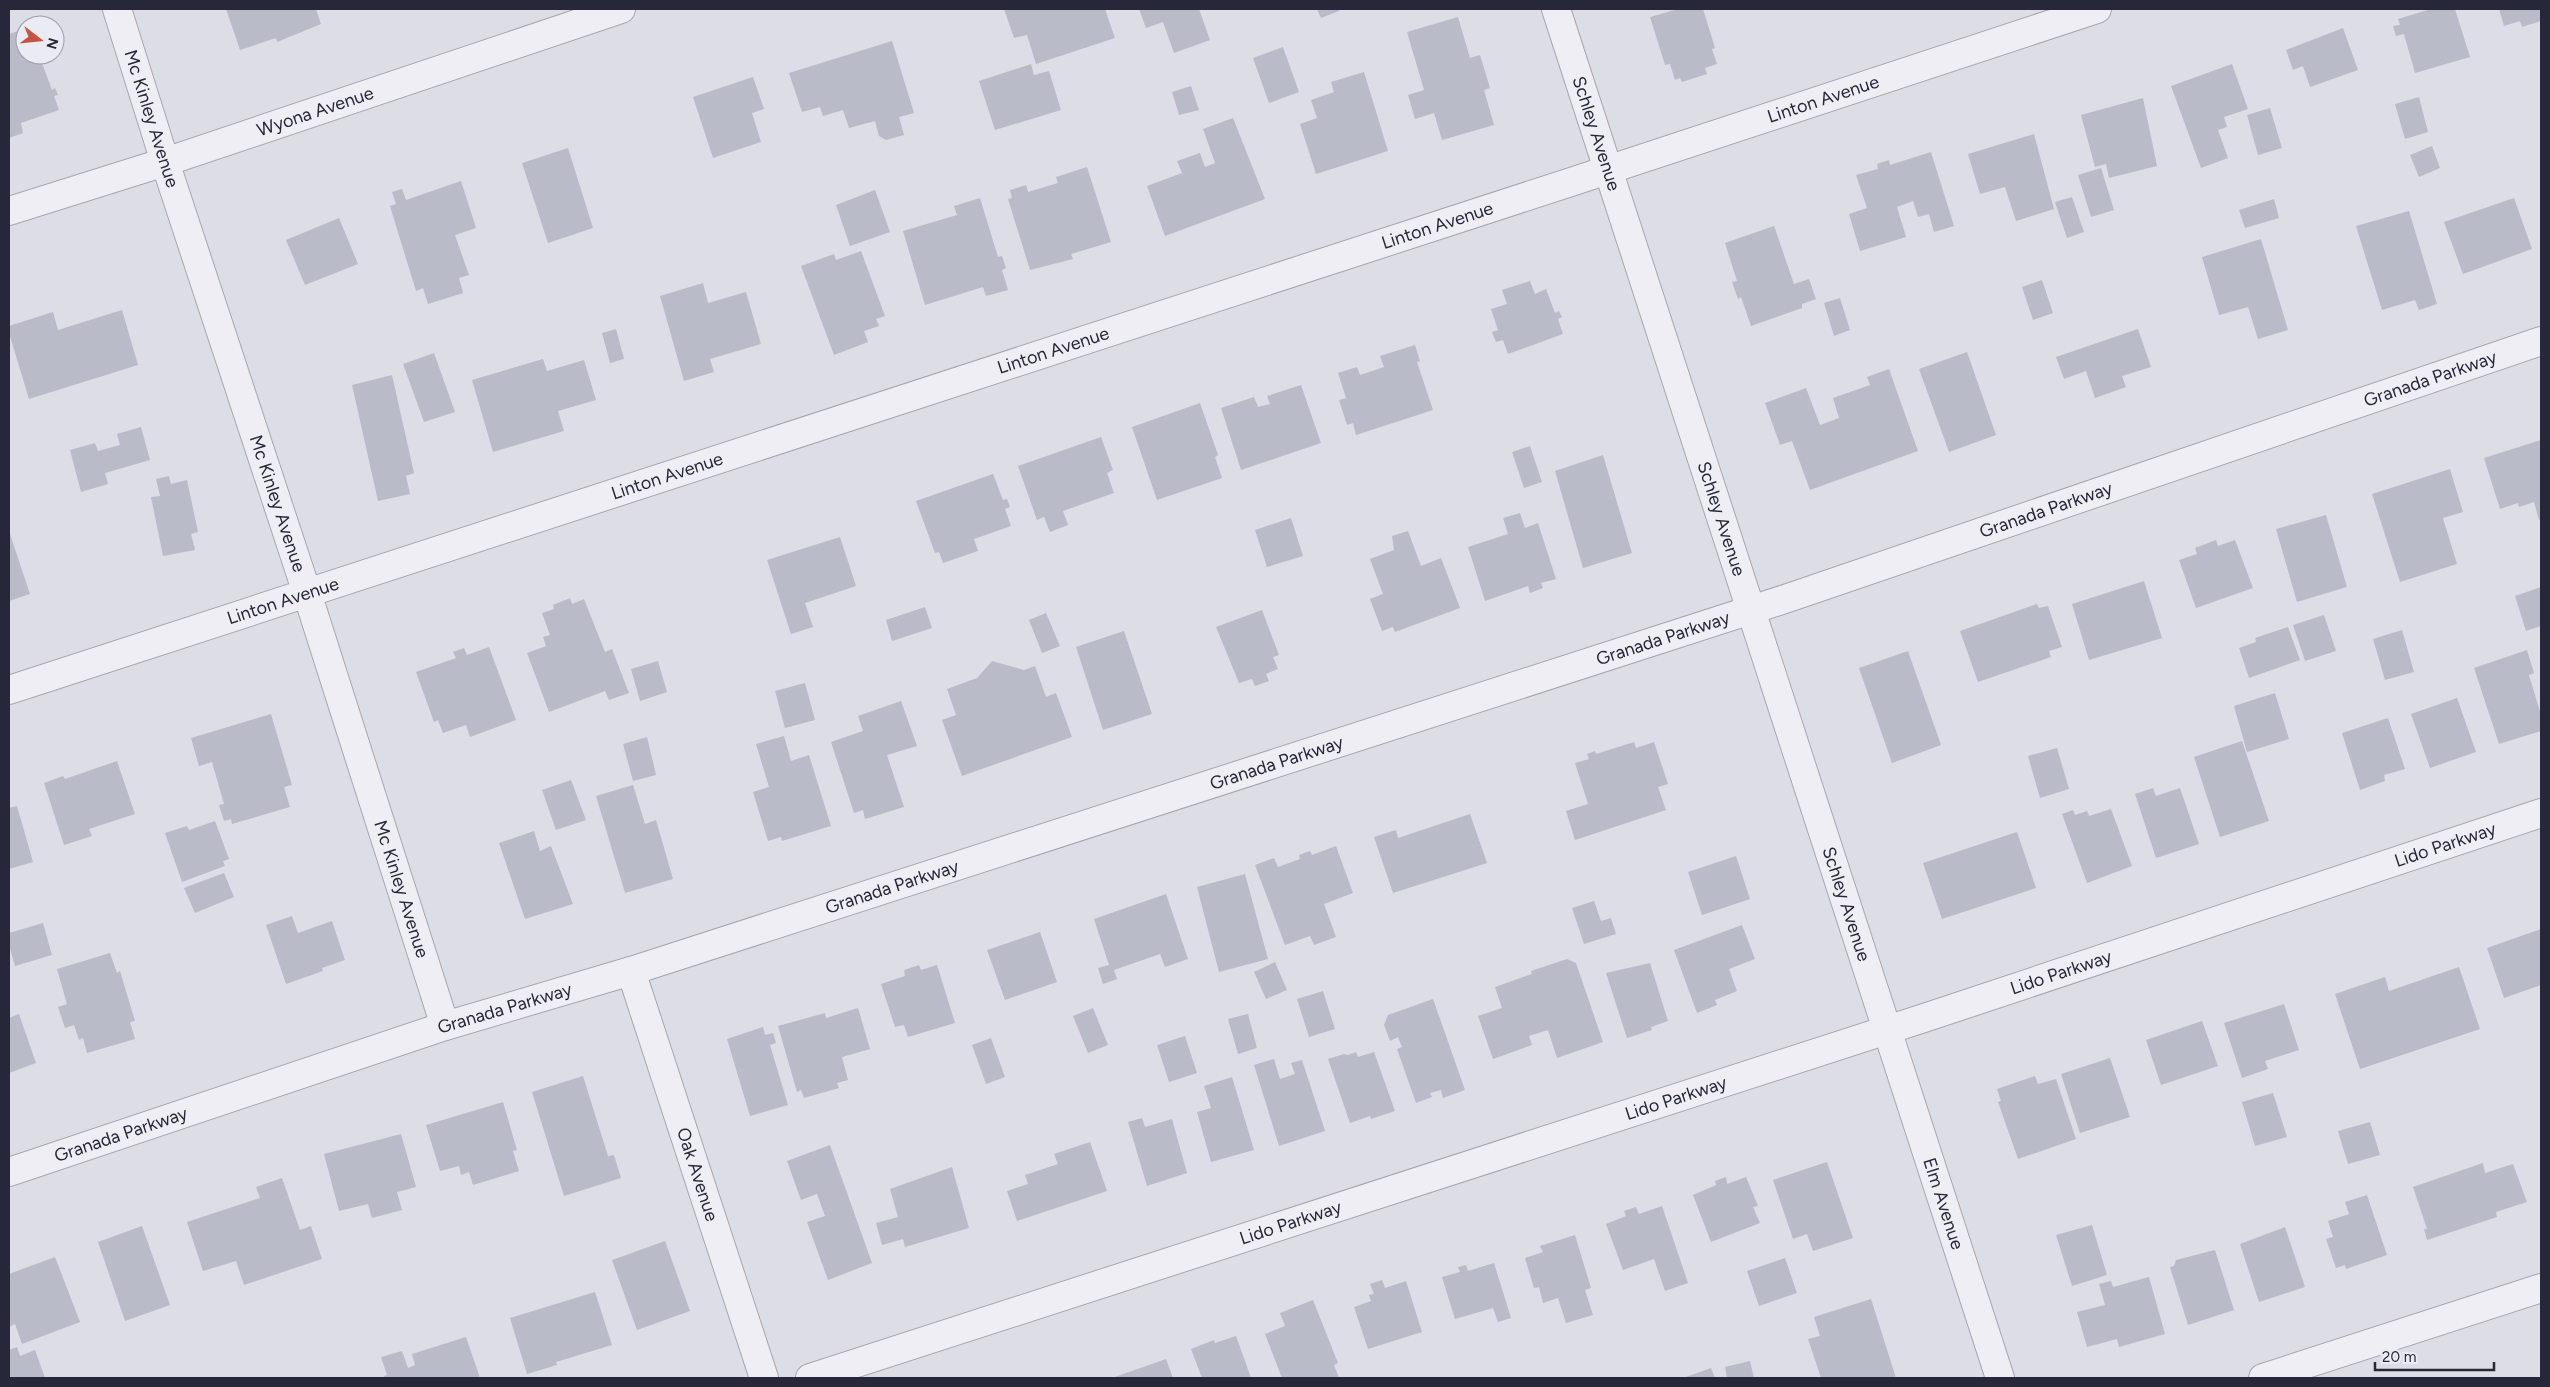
<svg xmlns="http://www.w3.org/2000/svg" width="2550" height="1387" viewBox="0 0 2550 1387" font-family="Figtree,sans-serif">
<style>
.building{fill:#b9bbc8}
.lines{fill:none;stroke-linecap:round;stroke-linejoin:round}
.street-casing{stroke:#a5a7b2;stroke-width:30}
.street{stroke:#eeeef4;stroke-width:28}
.labels{text-anchor:middle;stroke-width:5;stroke-linejoin:round;paint-order:stroke}
.street-label{font-size:18px;fill:#26283a;stroke:#ebecf3}
</style>
<rect width="100%" height="100%" fill="#dcdde5"/>
<path class="building" d="M226,9H316L321,24L277,42L276,38L240,50Z
M1004,9H1105L1115,38L1036,64L1027,35L1014,38Z
M1139,9H1199L1210,40L1174,53L1163,22L1146,28Z
M1317,9H1338L1339,11L1321,18Z
M1678,9H1703L1715,48L1712,49L1717,64L1705,68L1707,74L1682,82L1680,78L1675,80L1670,64L1665,65L1650,17Z
M2431,9H2455L2470,57L2415,73L2404,34L2396,36L2393,26L2400,25L2398,19Z
M2499,9H2541V21L2522,27L2520,21L2504,26Z
M1458,17L1470,58L1480,55L1490,88L1484,90L1494,125L1442,140L1434,113L1415,119L1408,95L1424,90L1407,32Z
M2343,28L2358,70L2310,87L2303,66L2293,70L2286,50Z
M25,29V55H39L52,90L55,88L58,95L54,96L59,110L21,123L23,133L9,138V34Z
M892,41L914,113L899,117L904,135L886,140L879,136L875,121L849,128L843,110L823,116L820,107L802,112L789,73Z
M1283,47L1299,92L1269,103L1253,58Z
M1031,64L1034,75L1049,71L1061,110L995,130L979,81Z
M2232,64L2248,109L2224,117L2227,127L2218,130L2228,158L2201,168L2171,86Z
M1364,72L1388,151L1316,174L1300,124L1317,118L1311,100L1334,92L1331,82Z
M753,77L764,109L752,113L761,142L713,158L693,97Z
M1191,86L1199,110L1179,115L1172,92Z
M2419,97L2428,132L2405,139L2395,104Z
M2143,98L2157,166L2109,178L2106,164L2095,167L2081,115Z
M2270,108L2282,148L2258,155L2247,115Z
M1233,118L1265,199L1165,236L1147,186L1182,173L1177,161L1200,153L1205,167L1215,163L1203,129Z
M2034,134L2054,209L2016,221L2005,187L1980,194L1968,154Z
M2432,146L2440,168L2419,177L2410,155Z
M568,148L593,228L548,243L522,163Z
M1931,152L1954,226L1934,232L1929,214L1918,217L1913,201L1897,207L1906,237L1860,251L1849,214L1867,208L1856,175L1878,169L1877,164L1889,160L1890,165Z
M1087,167L1111,242L1071,254L1073,259L1030,270L1008,199L1012,198L1010,190L1026,185L1028,192L1058,183L1056,177Z
M2101,168L2114,210L2091,217L2078,175Z
M461,181L476,228L455,235L469,275L459,278L463,293L428,304L423,288L416,291L390,206L396,204L392,192L402,189L406,200Z
M875,190L890,232L850,246L836,205Z
M2072,197L2084,232L2067,238L2055,202Z
M980,198L998,257L1002,256L1006,268L1002,270L1008,290L986,296L983,287L925,305L903,231L957,215L954,206Z
M2514,198L2532,249L2463,274L2444,222Z
M2274,199L2279,218L2245,228L2239,210Z
M2409,211L2437,304L2419,310L2415,300L2382,310L2356,226Z
M339,218L358,264L305,285L286,240Z
M1774,226L1794,284L1809,279L1816,299L1802,304V308L1751,326L1741,297L1738,299L1732,282L1737,281L1725,243Z
M2261,239L2288,330L2258,339L2248,307L2219,315L2202,257Z
M861,251L885,316L876,319L879,326L864,331L868,342L834,355L801,266L834,254L836,260Z
M2042,280L2053,313L2033,320L2022,287Z
M1530,281L1535,294L1546,289L1555,313L1559,311L1562,317L1558,319L1563,334L1508,354L1503,340L1496,342L1492,332L1498,330L1491,309L1507,304L1502,290Z
M703,283L708,303L746,292L761,344L710,359L714,372L684,381L660,296Z
M1840,298L1850,330L1834,336L1824,303Z
M122,310L138,365L29,399L9,333V326L53,312L58,330Z
M616,329L624,359L610,363L602,333Z
M2138,329L2151,367L2122,376L2126,387L2095,398L2086,371L2064,379L2056,357Z
M1415,345L1420,361L1417,362L1433,410L1356,435L1353,423L1347,425L1339,400L1346,398L1338,373L1357,367L1360,375L1384,367L1380,356Z
M1967,352L1996,435L1949,452L1919,369Z
M434,353L455,412L424,422L403,364Z
M543,359L547,371L584,360L596,400L558,411L564,431L493,452L472,380Z
M1889,369L1918,451L1810,490L1792,441L1780,445L1765,403L1806,388L1820,425L1839,418L1833,398L1870,385L1867,377Z
M392,375L414,473L406,476L410,494L378,501L352,385Z
M1301,385L1321,443L1241,470L1221,408L1254,397L1258,407L1270,404L1267,396Z
M1200,403L1218,455L1215,457L1222,478L1157,500L1132,427Z
M141,427L150,460L105,473L108,484L81,492L70,450L95,443L98,451L120,445L117,434Z
M1101,437L1113,470L1107,473L1114,493L1063,511L1068,525L1050,532L1044,517L1037,520L1018,466Z
M2541,440V519L2539,520L2534,502L2519,507L2518,503L2500,509L2484,458Z
M1530,446L1542,482L1524,488L1512,452Z
M1603,455L1632,553L1583,568L1555,471Z
M2450,469L2463,512L2443,518L2457,564L2400,582L2372,494Z
M993,474L1003,500L1007,499L1010,507L1005,509L1011,526L974,539L978,551L943,563L939,552L935,553L916,501Z
M169,476L171,484L187,480L198,532L191,534L195,550L163,556L151,497L160,496L156,479Z
M1520,513L1525,528L1538,523L1556,579L1541,583L1543,588L1530,593L1528,586L1485,601L1468,547L1508,534L1503,518Z
M2326,515L2347,587L2297,602L2276,529Z
M1291,518L1303,556L1267,567L1255,530Z
M9,531L30,594L9,601Z
M1408,531L1421,566L1441,558L1460,608L1395,632L1393,627L1382,631L1370,599L1383,594L1370,559L1394,550L1392,536Z
M840,537L856,586L805,603L813,627L791,634L767,560Z
M2216,540L2218,546L2235,540L2253,588L2196,608L2179,560L2197,554L2195,548Z
M2144,581L2162,638L2089,660L2072,604Z
M2541,587V626L2526,631L2515,596Z
M570,598L572,604L584,599L605,652L612,649L629,693L609,700L605,691L549,712L527,653L546,646L543,637L550,635L542,613L554,609L553,605Z
M2037,604L2039,608L2048,606L2062,647L2049,651L2051,657L1978,682L1960,631Z
M925,607L932,628L892,641L886,620Z
M1262,610L1279,655L1273,657L1278,669L1266,674L1269,681L1255,686L1252,679L1239,683L1216,627Z
M1046,613L1060,646L1042,653L1029,620Z
M2324,615L2336,651L2305,661L2293,625Z
M2288,627L2300,660L2249,678L2239,648L2256,642L2255,638Z
M2402,630L2414,672L2385,680L2373,639Z
M1124,631L1152,714L1103,730L1076,647Z
M489,647L516,720L470,737L466,725L443,733L438,720L434,722L416,672L456,658L453,652L464,648L467,655Z
M2527,650L2534,673L2529,675L2541,715V731L2499,744L2474,668Z
M1908,651L1941,745L1892,763L1859,668Z
M658,661L667,692L640,701L631,669Z
M992,661L1024,670L1035,666L1046,697L1056,693L1072,737L962,776L942,720L956,715L947,689L977,678Z
M805,683L815,720L785,728L775,691Z
M2275,693L2289,739L2247,752L2234,706Z
M2457,698L2476,752L2430,768L2411,714Z
M901,701L917,746L887,755L904,807L865,819L863,810L854,813L831,742L863,731L858,716Z
M271,714L292,785L284,787L290,807L232,824L231,819L224,821L219,805L224,804L212,762L199,766L191,738Z
M2388,718L2405,769L2384,775L2385,781L2360,790L2342,733Z
M784,736L791,761L809,755L831,826L782,841L781,837L768,841L753,792L769,787L756,744Z
M647,737L656,775L633,781L623,744Z
M2242,741L2269,821L2220,837L2194,757Z
M1634,742L1636,748L1654,742L1668,784L1658,787L1666,810L1575,840L1566,811L1588,804L1575,763L1589,759L1587,754L1595,751L1596,754Z
M2057,748L2069,789L2040,798L2028,756Z
M117,761L135,814L89,829L92,836L64,845L44,783L63,776L65,779Z
M571,780L586,820L556,830L542,790Z
M633,785L645,824L656,820L673,879L625,893L596,796Z
M2153,788L2156,796L2180,788L2199,844L2156,858L2135,794Z
M17,806L33,862L9,869V808Z
M2111,809L2132,866L2087,883L2062,814L2073,810L2075,815L2087,811L2089,816Z
M1470,814L1487,863L1393,893L1374,837L1396,830L1398,838Z
M215,821L229,859L223,861L225,866L182,882L165,833L187,826L189,830Z
M534,831L540,851L551,846L573,904L525,919L499,843Z
M2017,832L2036,888L1942,919L1923,863Z
M1336,846L1353,893L1324,904L1336,937L1314,945L1310,936L1285,945L1255,865L1274,858L1278,867L1300,859L1299,855L1310,851L1312,855Z
M1736,856L1750,899L1702,915L1688,872Z
M224,873L234,897L195,913L184,888Z
M1245,874L1268,959L1219,972L1197,887Z
M1166,894L1188,959L1165,967L1160,954L1114,970L1117,979L1103,984L1098,968L1109,965L1094,919Z
M1594,901L1601,921L1611,918L1616,934L1584,944L1572,908Z
M292,916L298,933L332,921L345,960L322,968L323,971L286,984L266,925Z
M43,923L52,955L15,966L9,945V933Z
M1742,925L1755,959L1729,969L1737,991L1715,1000L1717,1005L1697,1013L1674,950Z
M2541,929V985L2504,998L2487,948Z
M1040,932L1057,982L1005,1000L987,950Z
M110,953L117,973L120,971L135,1021L130,1022L135,1039L87,1053L83,1038L79,1040L74,1025L65,1028L58,1007L67,1004L57,969Z
M1567,959L1576,963L1603,1042L1557,1058L1548,1030L1529,1036L1532,1045L1493,1059L1478,1016L1502,1008L1495,987L1532,974L1531,971Z
M1275,962L1287,990L1266,999L1254,972Z
M1650,963L1668,1021L1651,1027L1652,1030L1627,1038L1606,973Z
M919,965L921,970L937,965L955,1023L908,1037L904,1025L895,1027L881,984L905,976L904,970Z
M2459,967L2480,1029L2360,1069L2335,994L2385,977L2389,991Z
M1323,991L1335,1029L1309,1037L1297,999Z
M1433,999L1465,1090L1443,1098L1441,1090L1430,1093L1432,1097L1416,1103L1397,1049L1402,1047L1398,1037L1390,1041L1384,1025L1388,1015Z
M2284,1004L2299,1050L2265,1061L2268,1069L2242,1078L2224,1023Z
M858,1008L870,1049L842,1057L848,1080L837,1083L839,1088L804,1098L801,1090L797,1092L778,1026L825,1013L826,1018Z
M1093,1008L1108,1045L1088,1053L1073,1016Z
M19,1014L36,1063L9,1073V1018Z
M1248,1014L1257,1048L1238,1054L1228,1019Z
M2202,1021L2218,1066L2161,1085L2146,1040Z
M763,1027L765,1035L773,1033L776,1043L770,1045L788,1105L750,1116L727,1039Z
M1185,1036L1197,1073L1169,1082L1157,1045Z
M991,1038L1005,1077L986,1084L972,1045Z
M1356,1052L1358,1057L1374,1052L1395,1111L1371,1119L1370,1116L1350,1123L1328,1059L1344,1054L1348,1055Z
M2110,1058L2130,1117L2080,1133L2061,1074Z
M1274,1059L1280,1079L1295,1074L1291,1063L1302,1060L1325,1131L1279,1146L1254,1065Z
M583,1076L608,1156L614,1155L621,1178L564,1196L532,1092Z
M2035,1076L2038,1084L2056,1079L2076,1139L2018,1159L1998,1102L2001,1101L1997,1089Z
M1232,1077L1254,1150L1211,1162L1197,1112L1211,1108L1204,1086Z
M2273,1093L2287,1137L2255,1146L2242,1102Z
M503,1102L517,1150L513,1151L519,1171L473,1185L469,1172L461,1175L459,1166L440,1171L426,1125Z
M1142,1118L1145,1127L1172,1119L1187,1173L1147,1186L1128,1122Z
M2370,1122L2380,1155L2348,1164L2338,1131Z
M401,1134L416,1187L397,1192L402,1210L372,1218L368,1204L339,1211L324,1154Z
M1090,1142L1107,1191L1017,1221L1007,1191L1028,1184L1025,1175L1058,1164L1054,1154Z
M830,1145L872,1263L828,1280L807,1222L825,1216L817,1194L801,1200L787,1161Z
M1827,1162L1853,1238L1813,1251L1807,1234L1793,1239L1773,1180Z
M2483,1163L2485,1173L2513,1164L2527,1202L2496,1212L2497,1217L2427,1240L2424,1229H2427L2413,1187Z
M952,1167L969,1228L905,1247L903,1239L882,1245L876,1223L898,1217L890,1189Z
M1726,1177L1727,1184L1746,1177L1758,1206L1753,1207L1760,1223L1711,1242L1693,1195L1716,1185L1715,1181Z
M282,1178L300,1230L311,1226L322,1259L244,1285L236,1261L203,1271L187,1222L260,1198L256,1187Z
M2367,1195L2387,1255L2346,1269L2345,1265L2336,1268L2326,1239L2333,1237L2328,1221L2349,1214L2345,1202Z
M1662,1206L1688,1283L1665,1291L1654,1259L1623,1270L1606,1224L1626,1216L1624,1211L1636,1207L1639,1214Z
M2092,1225L2107,1275L2072,1286L2056,1235Z
M142,1226L170,1305L125,1321L98,1242Z
M2285,1227L2305,1287L2259,1302L2240,1244Z
M1575,1235L1591,1288L1585,1290L1593,1315L1566,1323L1558,1298L1543,1303L1539,1287L1534,1288L1525,1258L1543,1252L1540,1246Z
M665,1241L690,1311L637,1330L612,1260Z
M2215,1250L2234,1310L2188,1325L2170,1267L2174,1266L2176,1260Z
M55,1257L80,1322L22,1344L15,1324L9,1327V1274Z
M1785,1258L1797,1293L1759,1306L1747,1271Z
M1494,1263L1511,1318L1498,1322L1493,1308L1455,1319L1442,1277L1460,1272L1458,1267L1466,1265L1468,1271Z
M2149,1277L2165,1334L2119,1347L2117,1339L2087,1347L2077,1312L2105,1305L2099,1284L2111,1281L2113,1287Z
M1382,1280L1385,1288L1406,1281L1422,1332L1368,1349L1354,1307L1371,1301L1369,1295L1374,1294L1370,1284Z
M595,1292L612,1345L556,1362L557,1365L527,1374L510,1318Z
M1871,1299L1896,1378H1821L1808,1339L1820,1336L1814,1317Z
M1313,1300L1338,1363L1334,1365L1339,1378H1282L1265,1334L1285,1326L1280,1313Z
M1236,1336L1251,1378H1202L1191,1349L1214,1340L1215,1343Z
M466,1337L480,1378H385L384,1376L387,1375L381,1357L402,1351L408,1368L415,1365L412,1354Z
M17,1347L20,1356L35,1350L45,1378H9V1350Z
M1166,1359L1173,1378H1112Z
M1750,1361L1754,1378H1727L1725,1367Z
M1711,1368L1715,1378H1683Z"/>
<g class="lines">
<defs>
<g id="street">
<path id="s1" d="M117,9L165,162L307,593L445,1026"/>
<path id="s2" d="M1556,9L2000,1378"/>
<path id="s3" d="M9,211L165,162L621,9"/>
<path id="s4" d="M9,690L1571,182L2097,9"/>
<path id="s5" d="M631,971L764,1378"/>
<path id="s6" d="M9,1172L445,1026L631,971L1785,599L2541,341"/>
<path id="s7" d="M810,1378L1921,1019L2541,813"/>
<path d="M2263,1378L2541,1288"/>
</g>
</defs>
<use href="#street" class="street-casing"/>
<use href="#street" class="street"/>
</g>
<g class="labels">
<g class="street-label">
<text dy="6" stroke="none"><textPath href="#s4" startOffset="1908">Linton Avenue</textPath></text>
<text dy="6" stroke="none"><textPath href="#s3" startOffset="322">Wyona Avenue</textPath></text>
<text dy="6" stroke="none"><textPath href="#s1" startOffset="115">Mc Kinley Avenue</textPath></text>
<text dy="6" stroke="none"><textPath href="#s2" startOffset="131">Schley Avenue</textPath></text>
<text dy="6" stroke="none"><textPath href="#s4" startOffset="1502">Linton Avenue</textPath></text>
<text dy="6" stroke="none"><textPath href="#s4" startOffset="1098">Linton Avenue</textPath></text>
<text dy="6" stroke="none"><textPath href="#s6" startOffset="2548">Granada Parkway</textPath></text>
<text dy="6" stroke="none"><textPath href="#s4" startOffset="692">Linton Avenue</textPath></text>
<text dy="6" stroke="none"><textPath href="#s1" startOffset="520">Mc Kinley Avenue</textPath></text>
<text dy="6" stroke="none"><textPath href="#s6" startOffset="2142">Granada Parkway</textPath></text>
<text dy="6" stroke="none"><textPath href="#s2" startOffset="536">Schley Avenue</textPath></text>
<text dy="6" stroke="none"><textPath href="#s4" startOffset="288">Linton Avenue</textPath></text>
<text dy="6" stroke="none"><textPath href="#s6" startOffset="1738">Granada Parkway</textPath></text>
<text dy="6" stroke="none"><textPath href="#s6" startOffset="1332">Granada Parkway</textPath></text>
<text dy="6" stroke="none"><textPath href="#s7" startOffset="1720">Lido Parkway</textPath></text>
<text dy="6" stroke="none"><textPath href="#s6" startOffset="928">Granada Parkway</textPath></text>
<text dy="6" stroke="none"><textPath href="#s1" startOffset="925">Mc Kinley Avenue</textPath></text>
<text dy="6" stroke="none"><textPath href="#s2" startOffset="941">Schley Avenue</textPath></text>
<text dy="6" stroke="none"><textPath href="#s7" startOffset="1315">Lido Parkway</textPath></text>
<text dy="6" stroke="none"><textPath href="#s6" startOffset="522">Granada Parkway</textPath></text>
<text dy="6" stroke="none"><textPath href="#s7" startOffset="910">Lido Parkway</textPath></text>
<text dy="6" stroke="none"><textPath href="#s6" startOffset="118">Granada Parkway</textPath></text>
<text dy="6" stroke="none"><textPath href="#s5" startOffset="214">Oak Avenue</textPath></text>
<text dy="6" stroke="none"><textPath href="#s2" startOffset="1256">Elm Avenue</textPath></text>
<text dy="6" stroke="none"><textPath href="#s7" startOffset="505">Lido Parkway</textPath></text>
</g>
</g>
<rect width="2550" height="1387" fill="none" stroke="#26283a" stroke-width="20"/>
<g transform="translate(40 40) rotate(106)"><circle r="24" fill="#ebecf3" stroke="#9c9ea9"/>
<path d="M0-4L9 19L0 12L-9 19Z" fill="#c65445"/>
<text y="-8" font-size="14" font-weight="bold" text-anchor="middle" fill="#26283a">N</text>
</g>
<path d="M2375 1362v8h119v-8" fill="none" stroke="#26283a" stroke-width="2.5"/>
<text x="2382" y="1362" font-size="15" fill="#26283a" stroke="#ebecf3" stroke-width="4" paint-order="stroke">20 m</text>
</svg>
